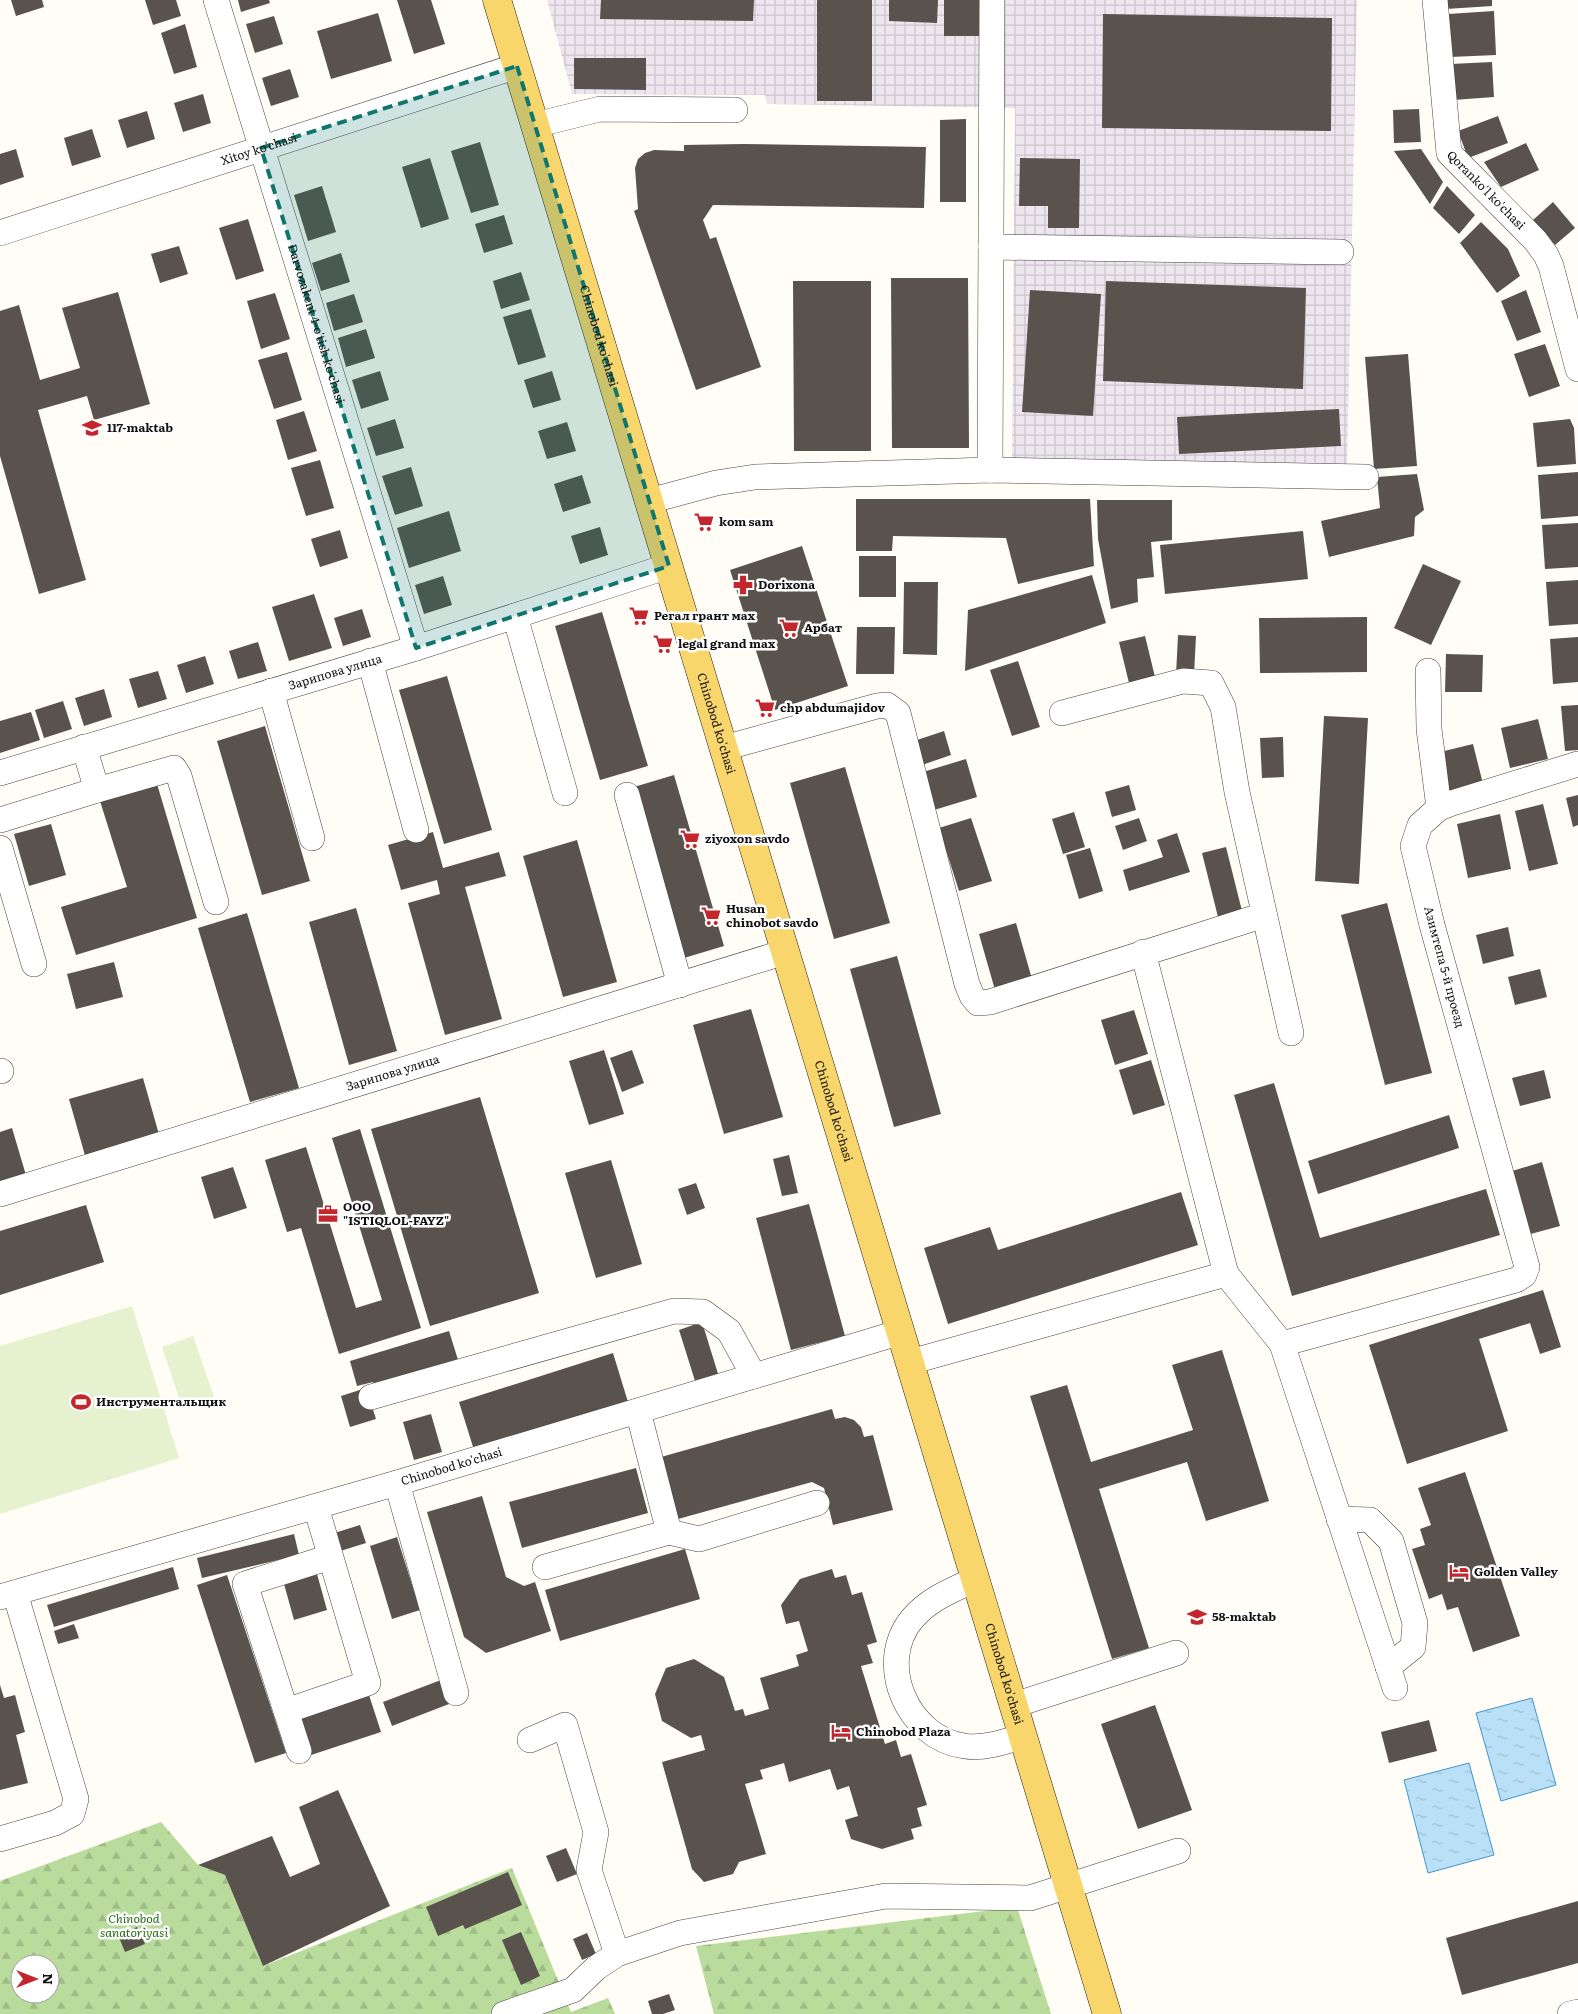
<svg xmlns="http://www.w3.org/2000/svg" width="1578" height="2014" viewBox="0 0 1578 2014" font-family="Literata,serif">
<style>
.industrial{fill:url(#industrial-grid)}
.forest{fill:url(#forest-firs);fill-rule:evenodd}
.pitch{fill:#e6f2cf}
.water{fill:url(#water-ripples);stroke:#3f96cf}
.building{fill:#5a524d}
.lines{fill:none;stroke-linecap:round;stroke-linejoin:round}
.minor-casing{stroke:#444;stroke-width:26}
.major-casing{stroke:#222;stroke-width:29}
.minor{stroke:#fff;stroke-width:25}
.major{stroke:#f9d66b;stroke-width:28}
.marked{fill:#0f766e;fill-opacity:0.2;stroke:#0f766e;stroke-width:4;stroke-dasharray:10 6;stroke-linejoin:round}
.labels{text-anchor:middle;stroke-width:5;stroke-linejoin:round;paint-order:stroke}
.street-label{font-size:12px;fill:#111;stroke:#fff}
.poi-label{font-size:12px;font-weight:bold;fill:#111;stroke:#fff;text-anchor:start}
.park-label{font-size:12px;font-style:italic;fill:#2f6b1f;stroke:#fff}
</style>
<defs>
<pattern id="industrial-grid" width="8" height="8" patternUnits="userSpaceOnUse" patternTransform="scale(1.25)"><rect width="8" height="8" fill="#eee6ef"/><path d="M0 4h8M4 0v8" fill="none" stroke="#cbc4cc"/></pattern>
<pattern id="forest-firs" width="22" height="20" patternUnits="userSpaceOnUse" patternTransform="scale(1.25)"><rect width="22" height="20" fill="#b9dc9c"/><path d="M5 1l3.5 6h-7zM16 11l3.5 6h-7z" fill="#9ebc85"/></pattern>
<pattern id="water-ripples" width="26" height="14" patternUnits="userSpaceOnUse" patternTransform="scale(1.25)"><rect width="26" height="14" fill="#b9e0f7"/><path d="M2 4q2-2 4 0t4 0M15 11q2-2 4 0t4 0" fill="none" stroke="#9ebfd3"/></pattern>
</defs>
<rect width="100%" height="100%" fill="#fffdf5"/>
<path class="industrial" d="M547,0H1357L1347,471L1012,461L1015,108L767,104L765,95L572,94Z"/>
<path class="forest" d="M161,1822L198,1865L225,1875L263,1966L512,1868L571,2012L608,1998L615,2014H0V1881ZM20,1964H50V1994H20Z
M1017,1907L1051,2014H714L696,1946Z"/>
<path class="pitch" d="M132,1306L179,1458L0,1514V1346Z
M193,1336L214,1397L182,1407L162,1347Z"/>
<path class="water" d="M1532,1698L1556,1785L1501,1801L1476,1713Z
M1469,1763L1494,1855L1428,1873L1404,1780Z"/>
<path class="building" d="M11,0H42L44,7L16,16Z
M145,0H176L181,16L153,25Z
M238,0H269L270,3L241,12Z
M397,0H431L445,44L414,54Z
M601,0H754L753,21L600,19Z
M817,0H872V101H817Z
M889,0H938L937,23L889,21Z
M944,0H986V36H944Z
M1446,0H1492V6L1446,9Z
M1494,11L1496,55L1450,57L1448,14Z
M378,13L392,61L331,79L317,31Z
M1103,14L1332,18L1331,131L1102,128Z
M274,16L283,44L255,53L246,24Z
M185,24L197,67L174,74L161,33Z
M574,58H646V90L574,89Z
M1492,62L1494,97L1453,100L1451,64Z
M290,69L299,97L271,106L262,78Z
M203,94L211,123L183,132L174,103Z
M1419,109L1421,142L1394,143L1393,110Z
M147,111L155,139L127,148L118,120Z
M1498,116L1508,143L1468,158L1458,131Z
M966,119V202H940V120Z
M92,129L101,157L72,166L64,138Z
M480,142L499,205L471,213L451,151Z
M1526,143L1539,170L1501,187L1484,162Z
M743,144L926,147L924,208L713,205L703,220L710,239L716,237L761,367L696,390L634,211L638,209L635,168L638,159L645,153L654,150L684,151V145Z
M16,149L24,177L0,185V154Z
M1421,149L1443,182L1430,204L1394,151Z
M430,158L449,219L421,228L402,167Z
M1020,158L1080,159L1079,228H1048V206H1019Z
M322,186L336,232L308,241L294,195Z
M1447,186L1475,215L1459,234L1433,208Z
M1553,202L1575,228L1555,245L1533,220Z
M504,215L513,244L484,253L475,224Z
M248,219L264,271L236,280L219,228Z
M1481,222L1508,249L1520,276L1497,293L1460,243Z
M179,246L188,274L160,283L151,254Z
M341,253L350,282L321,291L312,263Z
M521,272L530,300L501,309L493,281Z
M891,278H968L969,448H892Z
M793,281H871V451H794Z
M1106,281L1306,288L1303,389L1103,381Z
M1030,290L1101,294L1093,416L1022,412Z
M1526,290L1541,332L1517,341L1501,301Z
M118,292L150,404L94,420L87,396L38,410L86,580L39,594L0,456V311L19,305L40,380L80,368L62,308Z
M275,293L290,339L261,349L247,301Z
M354,294L363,322L334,331L326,303Z
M531,309L546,357L518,365L503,317Z
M366,329L375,358L346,367L338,338Z
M1545,344L1560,386L1529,397L1514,354Z
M287,352L302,400L274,409L258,360Z
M1408,354L1417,466L1374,469L1365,357Z
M380,371L389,400L361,409L352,380Z
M552,371L561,400L533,408L524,380Z
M1339,409L1341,446L1179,454L1177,417Z
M304,411L317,451L288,460L276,420Z
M395,419L404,448L376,456L367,428Z
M1570,419L1574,428L1576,464L1537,467L1533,423Z
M567,422L576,451L547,459L538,431Z
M320,460L334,508L306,516L291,468Z
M411,467L423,506L395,515L382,476Z
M1578,472V516L1541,519L1538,475Z
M1417,474L1424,510L1415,517L1414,536L1329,557L1321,521L1380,508L1377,477Z
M582,475L591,503L563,512L554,484Z
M856,499H1090L1094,566L1018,584L1006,538L893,536L892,551H856Z
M1097,500H1172V540L1151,542L1154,577L1137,579L1138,602L1111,609L1098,539Z
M449,511L461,551L409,568L397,528Z
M1578,523V567L1545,569L1542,525Z
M600,527L608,555L580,564L571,536Z
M340,530L348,558L320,567L311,539Z
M1303,531L1308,579L1165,594L1160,545Z
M802,546L848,686L775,710L730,570Z
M859,556H896V597H859Z
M1423,564L1461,581L1431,645L1394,628Z
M1092,575L1106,623L965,671L968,610Z
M443,576L452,605L424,614L415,585Z
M1578,580V624L1549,626L1546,582Z
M904,582H938L937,655L903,654Z
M314,594L332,648L289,661L272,607Z
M362,609L371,637L343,646L334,618Z
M602,612L648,766L600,780L555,626Z
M1367,617V672L1260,673L1259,618Z
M857,627H895L894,674H856Z
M1178,635L1196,636L1194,675H1176Z
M1145,636L1155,677L1129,683L1119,642Z
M1578,637V682L1553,684L1550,639Z
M258,642L267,671L238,679L229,651Z
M1446,654L1483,655L1482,692H1445Z
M205,656L214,684L186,693L177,665Z
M1018,661L1040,727L1012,736L990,670Z
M158,671L167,699L138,708L129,679Z
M447,676L492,830L444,844L399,690Z
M104,689L112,717L84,726L75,698Z
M63,701L72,729L44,738L35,710Z
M1578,705V750L1565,751L1561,706Z
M31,712L40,740L0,753V721Z
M1324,716L1368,718L1359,884L1315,881Z
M1538,719L1548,759L1510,768L1501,728Z
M265,726L310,881L262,895L217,741Z
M944,731L951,755L922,765L914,741Z
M1283,737L1284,777L1262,778L1260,738Z
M1473,744L1483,784L1446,793L1436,753Z
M966,759L977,797L934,810L923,772Z
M845,767L890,923L834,939L790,783Z
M674,775L724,946L684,958L634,787Z
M157,784L197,918L76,955L61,907L127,887L100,801Z
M1129,785L1136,810L1112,817L1105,792Z
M1578,795V825L1573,827L1566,798Z
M1543,804L1558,864L1529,871L1515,811Z
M1074,812L1085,847L1063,854L1052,819Z
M1500,814L1511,869L1468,878L1457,824Z
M971,818L992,881L959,891L939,828Z
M1139,818L1147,841L1123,850L1115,826Z
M51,824L66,875L29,886L14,834Z
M433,832L443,868L499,852L506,876L465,887L502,1019L445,1035L408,903L440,894L437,880L401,890L388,845Z
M1177,833L1190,872L1129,891L1123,870L1163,857L1157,840Z
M577,840L617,982L563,997L523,856Z
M1226,847L1242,911L1218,917L1202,853Z
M1090,848L1103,891L1079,899L1066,855Z
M1387,903L1432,1073L1385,1085L1341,915Z
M356,908L397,1051L349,1065L309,922Z
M247,913L299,1088L250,1102L198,928Z
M1016,923L1032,979L995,990L979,934Z
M1508,927L1514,956L1483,964L1476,935Z
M897,956L941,1114L894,1127L850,969Z
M114,962L123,997L76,1009L67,974Z
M1540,969L1547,997L1515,1005L1508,977Z
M751,1009L783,1117L724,1134L693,1025Z
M1134,1010L1148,1054L1115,1065L1101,1020Z
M604,1050L624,1114L589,1125L569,1061Z
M632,1050L644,1083L622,1092L610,1058Z
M1151,1060L1165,1105L1133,1115L1119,1070Z
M1544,1070L1551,1098L1520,1106L1512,1078Z
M143,1078L160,1138L86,1159L69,1099Z
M1274,1083L1320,1238L1486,1189L1500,1235L1292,1296L1234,1095Z
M480,1097L539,1293L430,1326L371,1129Z
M1449,1115L1459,1148L1318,1194L1308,1161Z
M12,1128L28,1182L0,1190V1132Z
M360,1129L421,1328L339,1354L301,1228L287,1232L265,1160L306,1147L356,1308L382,1300L332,1138Z
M789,1155L798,1193L782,1196L773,1159Z
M611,1160L642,1264L596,1278L565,1173Z
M1542,1162L1560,1226L1527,1235L1509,1172Z
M233,1167L247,1208L214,1219L201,1177Z
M696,1183L705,1208L687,1215L678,1189Z
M1181,1192L1198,1245L948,1324L924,1248L990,1227L998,1250Z
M809,1204L845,1336L791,1350L756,1218Z
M86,1205L104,1262L0,1295V1231Z
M1543,1290L1561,1347L1540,1354L1530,1323L1479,1339L1508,1431L1407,1464L1369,1345Z
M702,1322L719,1377L696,1384L679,1330Z
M449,1331L459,1363L375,1388L373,1382L357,1386L350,1361Z
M1222,1350L1269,1501L1206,1521L1187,1462L1099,1489L1149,1648L1112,1659L1030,1396L1067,1385L1091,1462L1193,1430L1172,1365Z
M613,1353L628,1402L474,1450L459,1402Z
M366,1388L376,1419L350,1427L341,1396Z
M832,1409L835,1419L845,1417L854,1420L861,1427L864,1437L873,1435L893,1510L833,1525L824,1488L812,1482L678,1519L661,1457Z
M431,1414L442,1452L414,1460L403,1422Z
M636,1468L648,1513L522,1548L509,1502Z
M1465,1472L1520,1636L1473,1652L1458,1607L1447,1610L1442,1594L1429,1599L1412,1549L1425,1545L1420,1529L1431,1525L1418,1488Z
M482,1496L506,1577L524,1586L535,1582L551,1631L486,1653L464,1637L427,1512Z
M360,1525L366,1543L334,1553L328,1535Z
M294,1534L299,1555L202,1578L197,1558Z
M397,1537L420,1610L392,1619L370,1546Z
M685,1549L700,1599L560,1641L545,1590Z
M173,1567L179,1589L54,1627L47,1605Z
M832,1569L835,1578L846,1575L852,1595L862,1592L877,1642L867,1645L873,1663L861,1666L885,1744L896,1740L901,1757L911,1754L927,1805L917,1808L922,1826L911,1829L914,1839L882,1849L851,1839L845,1820L858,1816L849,1786L837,1790L830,1769L789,1782L784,1763L760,1770L763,1779L745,1784L766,1854L739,1862L733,1874L704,1882L692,1869L662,1762L705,1750L701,1735L691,1738L662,1721L655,1694L666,1668L694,1659L724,1677L735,1711L743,1709L745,1716L769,1709L760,1678L799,1666L796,1655L808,1651L799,1621L786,1624L781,1605L800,1579Z
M317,1574L327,1610L294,1620L284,1584Z
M227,1575L286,1753L255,1763L197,1585Z
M74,1624L79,1638L58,1644L54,1631Z
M441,1680L449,1704L392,1726L383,1702Z
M0,1685L4,1698L15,1695L25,1732L16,1735L28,1783L0,1790Z
M369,1695L381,1732L311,1755L299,1718Z
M1155,1705L1192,1810L1138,1829L1101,1724Z
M1429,1720L1437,1751L1389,1763L1381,1732Z
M338,1790L390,1906L263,1966L225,1875L198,1865L272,1836L290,1877L320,1864L299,1807Z
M566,1848L577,1874L557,1882L546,1856Z
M508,1872L522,1905L465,1929L463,1925L438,1936L426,1907Z
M1578,1901V1963L1462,1995L1446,1938Z
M137,1927L145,1944L125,1952L118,1935Z
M521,1932L540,1976L521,1985L502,1940Z
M587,1933L596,1954L582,1960L573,1939Z
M669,1994L675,2010L663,2014H652L648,2001Z"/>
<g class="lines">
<defs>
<g id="minor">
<path id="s1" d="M216,0L416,648"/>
<path id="s2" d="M1435,0L1449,153L1535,240L1546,255L1551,266L1578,369"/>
<path d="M535,125L600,109L735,110"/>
<path id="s3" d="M0,233L517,66"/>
<path d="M991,247L1341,252"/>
<path d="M990,470L992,0"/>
<path d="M649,501L716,483L755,477L990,470L1366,477"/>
<path d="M515,616L565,793"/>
<path d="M370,661L416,830"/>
<path d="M1428,671L1429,729L1439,808"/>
<path d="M271,691L312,838"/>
<path d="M1062,713L1183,681L1211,683L1223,707L1237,792L1291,1033"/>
<path d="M724,748L877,706L887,705L898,713L967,984L972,996L978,1003L990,1002L1264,915"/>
<path id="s4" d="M0,773L416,648L669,566"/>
<path d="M97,790L174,768L179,776L216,902"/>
<path d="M627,795L680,985"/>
<path d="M0,820L97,790L84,747"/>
<path d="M0,848L34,964"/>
<path d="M1143,952L1226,1274"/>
<path d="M0,1071H1"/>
<path id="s5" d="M0,1194L785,952"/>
<path d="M1282,1344L1395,1688"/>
<path d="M910,1362L1226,1274L1282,1344L1516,1280L1524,1275L1527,1267L1432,925L1413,846L1420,825L1439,808L1452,803L1578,764"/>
<path d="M371,1397L674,1311L703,1312L729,1331L754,1376"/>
<path d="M397,1483L456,1693"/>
<path d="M316,1507L368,1683L286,1711L245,1584L330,1557"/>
<path d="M1339,1519L1370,1520L1391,1541L1415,1623L1413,1647L1388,1667"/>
<path d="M669,1532L699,1539L817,1503"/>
<path d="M545,1567L669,1532L638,1411"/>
<path d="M976,1579C952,1590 929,1599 912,1619C875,1664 908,1738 964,1746C984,1749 1004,1742 1023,1736"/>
<path id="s6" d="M0,1597L397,1483L901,1332"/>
<path d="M1014,1705L1176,1653"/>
<path d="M286,1711L299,1751"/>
<path d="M530,1740L565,1725L596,1832L589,1870L617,1954"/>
<path d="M0,1839L55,1823L72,1814L76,1799L15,1593"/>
<path d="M504,2014L573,1990L596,1968L617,1954L680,1933L886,1896L1030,1898L1178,1851"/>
<path d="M1570,2014L1578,2012"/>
</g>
<g id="major">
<path id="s7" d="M497,0L1107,2014"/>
</g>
</defs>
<use href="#minor" class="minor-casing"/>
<use href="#major" class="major-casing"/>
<use href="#minor" class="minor"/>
<use href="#major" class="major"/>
</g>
<path class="marked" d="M517,66L669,566L416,648L261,148Z"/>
<defs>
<symbol id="school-bare" viewBox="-9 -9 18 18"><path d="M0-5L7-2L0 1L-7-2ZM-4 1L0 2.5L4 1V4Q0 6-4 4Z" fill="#c4262e" stroke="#fff" stroke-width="2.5" paint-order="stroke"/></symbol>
<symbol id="supermarket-bare" viewBox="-9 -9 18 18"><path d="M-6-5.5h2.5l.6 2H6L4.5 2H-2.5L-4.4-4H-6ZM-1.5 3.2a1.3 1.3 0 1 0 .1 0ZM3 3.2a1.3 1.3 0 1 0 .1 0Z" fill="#c4262e" stroke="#fff" stroke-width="2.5" paint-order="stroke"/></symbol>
<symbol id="pharmacy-bare" viewBox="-9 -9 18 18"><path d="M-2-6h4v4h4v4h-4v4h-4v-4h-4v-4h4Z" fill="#c4262e" stroke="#fff" stroke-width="2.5" paint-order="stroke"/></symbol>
<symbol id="office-bare" viewBox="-9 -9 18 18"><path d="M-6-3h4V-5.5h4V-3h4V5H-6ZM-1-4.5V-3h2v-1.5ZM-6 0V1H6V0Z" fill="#c4262e" stroke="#fff" stroke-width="2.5" paint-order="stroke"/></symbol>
<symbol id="stadium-bare" viewBox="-9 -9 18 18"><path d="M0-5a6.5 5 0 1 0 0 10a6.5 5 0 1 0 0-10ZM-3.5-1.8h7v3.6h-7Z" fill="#c4262e" stroke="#fff" stroke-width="2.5" paint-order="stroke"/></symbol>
<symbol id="hotel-bare" viewBox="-9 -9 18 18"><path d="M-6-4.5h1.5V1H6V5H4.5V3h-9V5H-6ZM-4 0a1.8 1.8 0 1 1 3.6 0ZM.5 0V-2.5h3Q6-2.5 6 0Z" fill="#c4262e" stroke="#fff" stroke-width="2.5" paint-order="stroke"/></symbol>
</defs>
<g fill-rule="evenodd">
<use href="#school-bare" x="78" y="414" width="28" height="28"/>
<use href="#supermarket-bare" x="690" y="508" width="28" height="28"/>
<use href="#pharmacy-bare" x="729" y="571" width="28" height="28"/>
<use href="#supermarket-bare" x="625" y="602" width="28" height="28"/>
<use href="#supermarket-bare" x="775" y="614" width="28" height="28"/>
<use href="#supermarket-bare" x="649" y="630" width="28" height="28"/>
<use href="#supermarket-bare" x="751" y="694" width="28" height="28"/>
<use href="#supermarket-bare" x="676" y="825" width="28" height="28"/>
<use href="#supermarket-bare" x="697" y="902" width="28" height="28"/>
<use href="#office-bare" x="314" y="1200" width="28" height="28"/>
<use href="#stadium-bare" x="67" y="1388" width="28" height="28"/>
<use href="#hotel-bare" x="1445" y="1558" width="28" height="28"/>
<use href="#school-bare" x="1183" y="1603" width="28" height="28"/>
<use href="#hotel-bare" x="827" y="1718" width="28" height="28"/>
</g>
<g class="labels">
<g class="street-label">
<text dy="4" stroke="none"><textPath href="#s3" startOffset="272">Xitoy ko'chasi</textPath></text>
<text dy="4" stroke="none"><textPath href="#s2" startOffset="206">Qoranko'l ko'chasi</textPath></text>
<text dy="4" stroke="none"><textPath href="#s1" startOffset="339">Darvozakent 4-o'tish ko'chasi</textPath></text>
<text dy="4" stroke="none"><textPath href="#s7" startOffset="351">Chinobod ko'chasi</textPath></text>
<text dy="4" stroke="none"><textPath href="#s4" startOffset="350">Зарипова улица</textPath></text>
<text dy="4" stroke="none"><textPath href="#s7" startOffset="756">Chinobod ko'chasi</textPath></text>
<text transform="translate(1444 967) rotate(75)" y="4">Азимтепа 5-й проезд</text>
<text dy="4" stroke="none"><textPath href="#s5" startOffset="411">Зарипова улица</textPath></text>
<text dy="4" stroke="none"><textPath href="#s7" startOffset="1161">Chinobod ko'chasi</textPath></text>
<text dy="4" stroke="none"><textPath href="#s6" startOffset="470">Chinobod ko'chasi</textPath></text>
<text dy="4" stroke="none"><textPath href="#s7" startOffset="1749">Chinobod ko'chasi</textPath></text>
</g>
<g class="poi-label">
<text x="107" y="432">117-maktab</text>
<text x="719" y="526">kom sam</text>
<text x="758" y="589">Dorixona</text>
<text x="654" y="620">Регал грант мах</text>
<text x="804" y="632">Арбат</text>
<text x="678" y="648">legal grand max</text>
<text x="780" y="712">chp abdumajidov</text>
<text x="705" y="843">ziyoxon savdo</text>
<text x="726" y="913">Husan<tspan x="726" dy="14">chinobot savdo</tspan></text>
<text x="343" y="1211">ООО<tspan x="343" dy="14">"ISTIQLOL-FAYZ"</tspan></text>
<text x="96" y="1406">Инструментальщик</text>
<text x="1474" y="1576">Golden Valley</text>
<text x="1212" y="1621">58-maktab</text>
<text x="856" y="1736">Chinobod Plaza</text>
</g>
<g class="park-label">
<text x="134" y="1923">Chinobod<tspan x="134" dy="14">sanatoriyasi</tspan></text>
</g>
</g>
<g transform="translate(35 1979) rotate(90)"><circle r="24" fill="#ffffff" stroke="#a0a0a0"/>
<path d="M0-4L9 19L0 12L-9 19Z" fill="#c4262e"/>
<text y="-8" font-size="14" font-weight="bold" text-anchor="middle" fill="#111111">N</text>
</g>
</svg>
